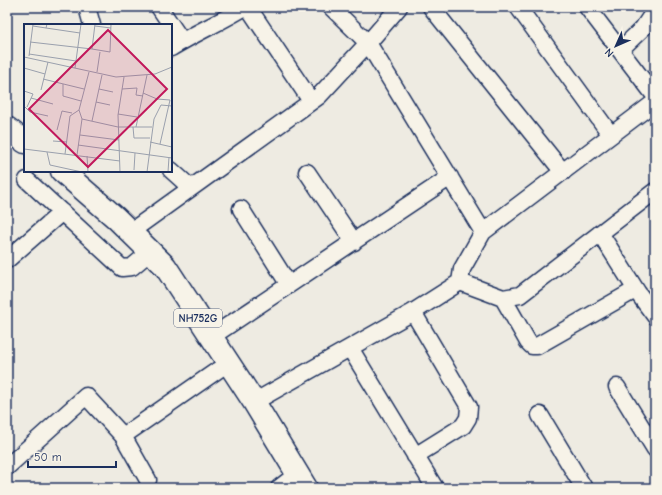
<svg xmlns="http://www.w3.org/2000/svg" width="662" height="495" viewBox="0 0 662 495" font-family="'Comic Neue',sans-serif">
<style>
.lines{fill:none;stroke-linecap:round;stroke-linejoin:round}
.minor-casing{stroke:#1b2f5e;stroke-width:19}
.highway-casing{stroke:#1b2f5e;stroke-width:25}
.minor{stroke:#f7f3e8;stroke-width:16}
.highway{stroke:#f7f3e8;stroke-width:22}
.labels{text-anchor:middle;stroke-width:3;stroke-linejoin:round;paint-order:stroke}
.shield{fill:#f7f3e8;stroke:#5d6a87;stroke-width:1}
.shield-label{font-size:11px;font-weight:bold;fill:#1b2f5e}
.inset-road{fill:none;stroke:#9aa0ad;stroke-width:1}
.view{fill:#c2185b;fill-opacity:0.15;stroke:#c2185b;stroke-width:2}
.inset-edge{fill:none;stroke:#1b2f5e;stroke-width:2}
</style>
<rect width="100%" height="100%" fill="#eeebe2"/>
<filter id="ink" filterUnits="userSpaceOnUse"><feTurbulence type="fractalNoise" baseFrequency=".025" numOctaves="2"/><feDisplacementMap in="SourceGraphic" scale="8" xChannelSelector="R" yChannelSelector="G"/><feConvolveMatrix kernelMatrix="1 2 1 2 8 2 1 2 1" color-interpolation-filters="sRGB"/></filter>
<g filter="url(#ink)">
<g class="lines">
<defs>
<path id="minor" d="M87,7L92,25
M159,7L182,41
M248,7L311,101
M331,7L368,43L483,232
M431,7L563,172
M518,7L611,135
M587,7L655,96
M171,48C195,33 221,22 245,7
M620,50L643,28L655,10
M171,170L191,188
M307,172L354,242
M27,180L122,268L132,267L150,252
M241,209L289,285
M130,232L319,96L368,43L399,7
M600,233L638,293L655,316
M7,260L62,212
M460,282L503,298L520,295L655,191
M503,298L528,342L532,346H537L635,290
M413,312L469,407L468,418L463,426L415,456
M211,337L450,177
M350,348L435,488
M617,387L655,449
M254,402L413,312L460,282L462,269L483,232L655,102
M540,415L584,488
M123,436L228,363
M7,467L86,396L123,436L148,480
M279,488L297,474"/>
<path id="highway" d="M7,128L25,142
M62,171L116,218L165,266L254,402L306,488"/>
</defs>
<use href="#minor" class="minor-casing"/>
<use href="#highway" class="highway-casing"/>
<use href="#minor" class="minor"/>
<use href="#highway" class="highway"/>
</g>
</g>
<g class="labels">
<rect class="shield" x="174" y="309" width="48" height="18" rx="3"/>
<g class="shield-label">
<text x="198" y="322">NH752G</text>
</g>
</g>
<g transform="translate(24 24)">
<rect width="148" height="148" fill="#eeebe2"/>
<path class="inset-road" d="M23,0L22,4L56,9M9,2L22,4M71,2L87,4M6,18L68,25L71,0M68,25L86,28L87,0M5,30L52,37M5,32L9,0M0,33L92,53L131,50L148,43M0,44L21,50M51,44L57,0M73,48L76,28M19,55L60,65M39,60V72L57,77M75,65L89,68M98,65L113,64L112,71L119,72M17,66L24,38M0,67L9,70L3,83M119,69L133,75L146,76L136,120M7,74L29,80M72,78L86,81M0,82L6,88L24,92M94,90L113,93M58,95L94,103H128M68,97L78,51M109,103L110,114H126M112,103L123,51M33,106L38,87L48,89M56,111L95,116M29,117L43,118M126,118L148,123M54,121L148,134M0,125L96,137M23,128L26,141L58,148M41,130L46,92L55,86M53,131L58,95L55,86L65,48M63,132L64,148M110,146L111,129M96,148L94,91L100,53M123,148L130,95L137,81L148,82M144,148L145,133"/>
<path class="view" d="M84,6L143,65L64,143L5,85Z"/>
<rect width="148" height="148" class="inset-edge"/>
</g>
<rect width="662" height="495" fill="none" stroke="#f7f3e8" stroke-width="24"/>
<rect x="12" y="12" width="638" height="471" fill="none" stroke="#1b2f5e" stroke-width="1.5" filter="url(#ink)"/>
<g transform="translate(616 46) rotate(225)" stroke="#f7f3e8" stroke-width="3" paint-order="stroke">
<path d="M0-3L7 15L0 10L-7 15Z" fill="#1b2f5e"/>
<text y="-6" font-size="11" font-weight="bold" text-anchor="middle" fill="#1b2f5e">N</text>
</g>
<path d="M28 461v6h88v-6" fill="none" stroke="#1b2f5e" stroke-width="2"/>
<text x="34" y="461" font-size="12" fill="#1b2f5e" stroke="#f7f3e8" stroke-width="3" paint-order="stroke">50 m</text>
</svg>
